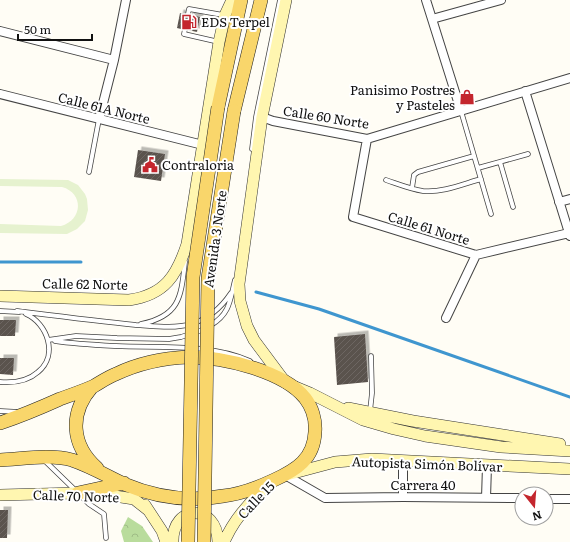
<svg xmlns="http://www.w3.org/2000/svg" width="570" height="542" viewBox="0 0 570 542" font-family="Literata,serif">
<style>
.forest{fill:url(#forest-crowns)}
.pitch{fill:#e6f2cf}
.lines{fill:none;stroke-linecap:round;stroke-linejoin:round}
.stream{stroke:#3f96cf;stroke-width:3}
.building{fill:url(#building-hatch);filter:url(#shadow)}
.lane-casing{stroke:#444;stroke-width:5.5}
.street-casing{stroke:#444;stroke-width:10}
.secondary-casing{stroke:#333;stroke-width:12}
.primary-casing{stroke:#222;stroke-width:14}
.lane{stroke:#fff;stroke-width:4}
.street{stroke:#fff;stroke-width:8}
.secondary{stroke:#fff6b0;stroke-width:11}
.primary{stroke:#f9d66b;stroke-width:13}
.primary-bridge-casing{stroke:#222;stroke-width:14;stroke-linecap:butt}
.primary-bridge{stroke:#f9d66b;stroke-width:13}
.labels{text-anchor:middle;stroke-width:4;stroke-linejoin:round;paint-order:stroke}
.poi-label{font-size:13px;fill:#111;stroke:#fff;text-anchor:start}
.street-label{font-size:13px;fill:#111;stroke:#fff}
</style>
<defs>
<pattern id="forest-crowns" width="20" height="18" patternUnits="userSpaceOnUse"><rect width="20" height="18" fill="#b9dc9c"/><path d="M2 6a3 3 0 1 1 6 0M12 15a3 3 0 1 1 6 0" fill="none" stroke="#9ebc85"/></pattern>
<pattern id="building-hatch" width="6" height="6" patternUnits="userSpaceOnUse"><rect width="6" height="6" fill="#5a524d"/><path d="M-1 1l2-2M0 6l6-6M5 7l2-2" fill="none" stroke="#6d6662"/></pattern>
<filter id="shadow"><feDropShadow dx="3.5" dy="-3.5" stdDeviation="0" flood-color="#0004"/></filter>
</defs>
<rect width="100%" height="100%" fill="#fffdf5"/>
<path class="forest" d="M128,517L142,526L153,542H124L121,531Z"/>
<path class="pitch" d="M0,179L68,180L78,185L85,194L87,199L88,210L85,221L77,229L67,234L0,233V224L61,226C83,220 84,193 62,187L0,186Z"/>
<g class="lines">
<path class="stream" d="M0,262H81
M256,292L319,309L570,397"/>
</g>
<path class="building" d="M180,13L185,14V16L188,17L191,15L200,17L197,32L188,30V27L185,26H183L181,29L177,28Z
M138,150L165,154L161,181L134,177Z
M0,320H16L15,336H0Z
M365,334L368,382L337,385L334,337Z
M0,358H14L13,375L0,374Z
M0,510H8L7,538H0Z"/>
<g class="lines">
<defs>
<path id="lane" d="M188,14L189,9L223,15
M185,29L184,34L219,42
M461,111L491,214
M252,149L256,117L280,0
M500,162L513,207
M478,168L528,154
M89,172L99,119
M386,180C398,184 410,189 423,191C442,193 463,184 481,179
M412,188L414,175L418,172L474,156
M0,311L19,312
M17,311C57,316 96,321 136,325C154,326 173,329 191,324C209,319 221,308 231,293
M141,324C180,316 181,297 185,262
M211,325C230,314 230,300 235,280
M48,340L76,336L117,338L169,339L181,337L205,329
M55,341C75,344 96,345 116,346C161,348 209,343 250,361
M0,382C13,383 28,381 38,372C59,355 47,323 26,314
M0,411L18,412
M370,411L372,393L371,356
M44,460L75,490
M80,495L89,504L104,514L106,538"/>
<path id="street" d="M426,0L461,111
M432,19L501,0
M0,31L114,60
M525,91L570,236
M0,94L203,145
M262,117L273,121L367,139L570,78
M99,119L114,60L126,0
M367,139L353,217L476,255L569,233
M559,202L570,199
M446,318L476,255
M285,475L325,498L403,497L522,498
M403,497V461
M486,498L487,466
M546,499H570"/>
<path id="secondary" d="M286,0L262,117L239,284L240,301L247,326L254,340L286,383L310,393L363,420L394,429L425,436L501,447L570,451
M0,296L129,300C165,295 177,275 187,244L219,42L225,15L232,0
M348,408L413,421L560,444
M290,474L335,462L372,459L570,469
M0,495L78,493L108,495L134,499L148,510
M145,505L162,531L166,542
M173,542C172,504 217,503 218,542
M224,542C234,519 250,501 269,485"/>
<path id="primary" d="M218,107L241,0
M234,111L261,0
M92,387C69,413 71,445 97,468
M0,423C21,416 40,408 60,399C71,395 83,391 94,386C101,382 108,377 116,374C139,363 164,358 189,357C223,357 283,371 305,398C312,407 316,420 315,432C314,459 296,470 274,480C257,488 241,494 223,496C190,502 155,497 124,484C107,476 90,466 72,460C50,454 22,459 0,460
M78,493L124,483"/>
</defs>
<use href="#lane" class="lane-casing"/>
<use href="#street" class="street-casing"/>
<use href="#secondary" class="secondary-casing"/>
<use href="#primary" class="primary-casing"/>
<use href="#lane" class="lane"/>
<use href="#street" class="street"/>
<use href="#secondary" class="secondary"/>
<use href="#primary" class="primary"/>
<defs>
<path id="primary-bridge" d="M188,542L193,277L218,107
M204,542L208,278L234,111"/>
</defs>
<use href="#primary-bridge" class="primary-bridge-casing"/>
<use href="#primary-bridge" class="primary-bridge"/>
</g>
<defs>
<symbol id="fuel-bare" viewBox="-9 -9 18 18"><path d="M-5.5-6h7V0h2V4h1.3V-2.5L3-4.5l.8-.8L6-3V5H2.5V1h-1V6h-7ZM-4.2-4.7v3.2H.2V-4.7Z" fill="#c4262e" stroke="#fff" stroke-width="2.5" paint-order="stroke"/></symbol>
<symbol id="shop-bare" viewBox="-9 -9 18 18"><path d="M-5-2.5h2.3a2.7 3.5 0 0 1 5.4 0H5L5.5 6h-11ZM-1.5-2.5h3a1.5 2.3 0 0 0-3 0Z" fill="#c4262e" stroke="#fff" stroke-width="2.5" paint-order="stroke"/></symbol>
<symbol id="civic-bare" viewBox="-9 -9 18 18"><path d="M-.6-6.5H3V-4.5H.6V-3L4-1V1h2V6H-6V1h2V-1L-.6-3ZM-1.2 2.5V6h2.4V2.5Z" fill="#c4262e" stroke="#fff" stroke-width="2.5" paint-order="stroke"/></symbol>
</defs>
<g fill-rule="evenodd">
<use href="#fuel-bare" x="178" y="11" width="22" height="22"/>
<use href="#shop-bare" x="456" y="86" width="22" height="22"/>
<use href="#civic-bare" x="139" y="154" width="22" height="22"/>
</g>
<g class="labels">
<g class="poi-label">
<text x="201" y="27">EDS Terpel</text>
<text x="455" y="95" text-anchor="end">Panisimo Postres<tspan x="455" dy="15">y Pasteles</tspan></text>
<text x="162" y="170">Contraloria</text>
</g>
<g class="street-label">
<text transform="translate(104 108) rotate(14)" y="5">Calle 61A Norte</text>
<text transform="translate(326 117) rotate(9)" y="5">Calle 60 Norte</text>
<text transform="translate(429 228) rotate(17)" y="5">Calle 61 Norte</text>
<text transform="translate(215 239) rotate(-82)" y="5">Avenida 3 Norte</text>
<text transform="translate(85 284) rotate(1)" y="5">Calle 62 Norte</text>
<text transform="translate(427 464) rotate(2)" y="5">Autopista Simón Bolívar</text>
<text x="423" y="490">Carrera 40</text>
<text transform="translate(76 496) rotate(2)" y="5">Calle 70 Norte</text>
<text transform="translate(256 500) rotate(-46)" y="5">Calle 15</text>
</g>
</g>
<g transform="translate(534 506) rotate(163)"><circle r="19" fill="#ffffff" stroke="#a0a0a0"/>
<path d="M0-3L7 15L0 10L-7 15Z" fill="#c4262e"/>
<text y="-6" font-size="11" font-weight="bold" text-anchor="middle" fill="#111111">N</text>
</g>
<path d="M18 34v6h74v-6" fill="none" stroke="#111111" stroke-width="2"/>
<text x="24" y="34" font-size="12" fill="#111111" stroke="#ffffff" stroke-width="3" paint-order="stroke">50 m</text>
</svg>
